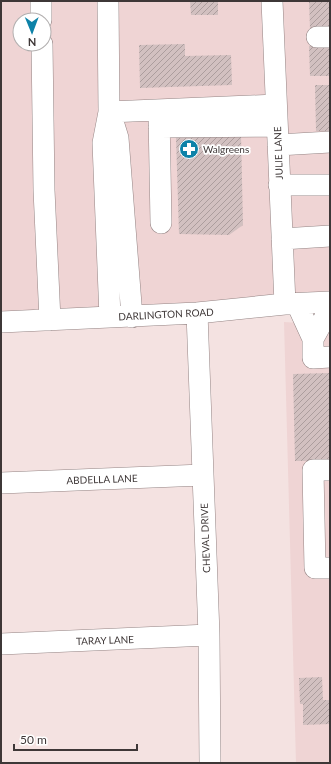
<svg xmlns="http://www.w3.org/2000/svg" width="331" height="764" viewBox="0 0 331 764" font-family="Lato,sans-serif">
<style>
.built{fill:#efd4d4;fill-rule:evenodd}
.building{fill:url(#building-hatch)}
.lines{fill:none;stroke-linecap:round;stroke-linejoin:round}
.minor-casing{stroke:#948484;stroke-width:22}
.minor{stroke:#fff;stroke-width:21}
.labels{text-anchor:middle;stroke-width:3.5;stroke-linejoin:round;paint-order:stroke}
.poi-label{font-size:10px;fill:#3e3737;stroke:#fff;text-anchor:start}
.street-label{font-size:10px;fill:#3e3737;stroke:#fff}
</style>
<defs>
<pattern id="building-hatch" width="6" height="6" patternUnits="userSpaceOnUse"><rect width="6" height="6" fill="#d2c0c0"/><path d="M-1 1l2-2M0 6l6-6M5 7l2-2" fill="none" stroke="#ac9d9d"/></pattern>
</defs>
<rect width="100%" height="100%" fill="#f4e2e1"/>
<path class="built" d="M1,1H330V292L196,304L1,312ZM20,20H44V44H20Z
M284,322L330,325V763H296Z"/>
<path class="building" d="M190,1H218V15H191Z
M309,1H330V29H310Z
M185,44V56L231,55L232,85L140,88L139,45Z
M330,45V76H310L309,46Z
M315,85H330V131H316Z
M241,135L243,225L229,235L179,234L176,137Z
M330,373V461H295L293,374Z
M322,677L323,700H330V724L303,725V704H300L299,678Z"/>
<g class="lines">
<defs>
<path id="minor" d="M41,1V20
M108,1L109,112L103,143L110,317
M272,1L285,304
M317,37H330
M42,44L44,190L50,320
M109,112L276,105
M159,114L161,223
M111,115L118,138L132,317
M159,127L277,126
M278,145L330,142
M279,185H330
M282,239L330,236
M297,304L313,339V358L330,357
M197,313L209,635L210,763
M1,322L197,313L285,304L330,302
M313,339L330,308
M330,470H313L315,568H330
M1,483L203,475
M1,644L209,635"/>
</defs>
<use href="#minor" class="minor-casing"/>
<use href="#minor" class="minor"/>
</g>
<defs>
<symbol id="pharmacy-disc" viewBox="-11 -11 22 22"><circle r="9.5" fill="#0d82a8" stroke="#fff"/><path d="M-2-6h4v4h4v4h-4v4h-4v-4h-4v-4h4Z" fill="#fff"/></symbol>
</defs>
<g fill-rule="evenodd">
<use href="#pharmacy-disc" x="178" y="138" width="22" height="22"/>
</g>
<g class="labels">
<g class="poi-label">
<text x="203" y="153">Walgreens</text>
</g>
<g class="street-label">
<text transform="translate(278 153) rotate(-92)" y="4">JULIE LANE</text>
<text transform="translate(166 314) rotate(-3)" y="4">DARLINGTON ROAD</text>
<text transform="translate(102 479) rotate(-2)" y="4">ABDELLA LANE</text>
<text transform="translate(205 538) rotate(-92)" y="4">CHEVAL DRIVE</text>
<text transform="translate(105 640) rotate(-2)" y="4">TARAY LANE</text>
</g>
</g>
<rect width="331" height="764" fill="none" stroke="#3e3737" stroke-width="4"/>
<g transform="translate(32 32) rotate(179)"><circle r="19" fill="#ffffff" stroke="#b2afaf"/>
<path d="M0-3L7 15L0 10L-7 15Z" fill="#0d82a8"/>
<text y="-6" font-size="11" font-weight="bold" text-anchor="middle" fill="#3e3737">N</text>
</g>
<path d="M14 744v6h123v-6" fill="none" stroke="#3e3737" stroke-width="2"/>
<text x="20" y="744" font-size="12" fill="#3e3737" stroke="#ffffff" stroke-width="3" paint-order="stroke">50 m</text>
</svg>
